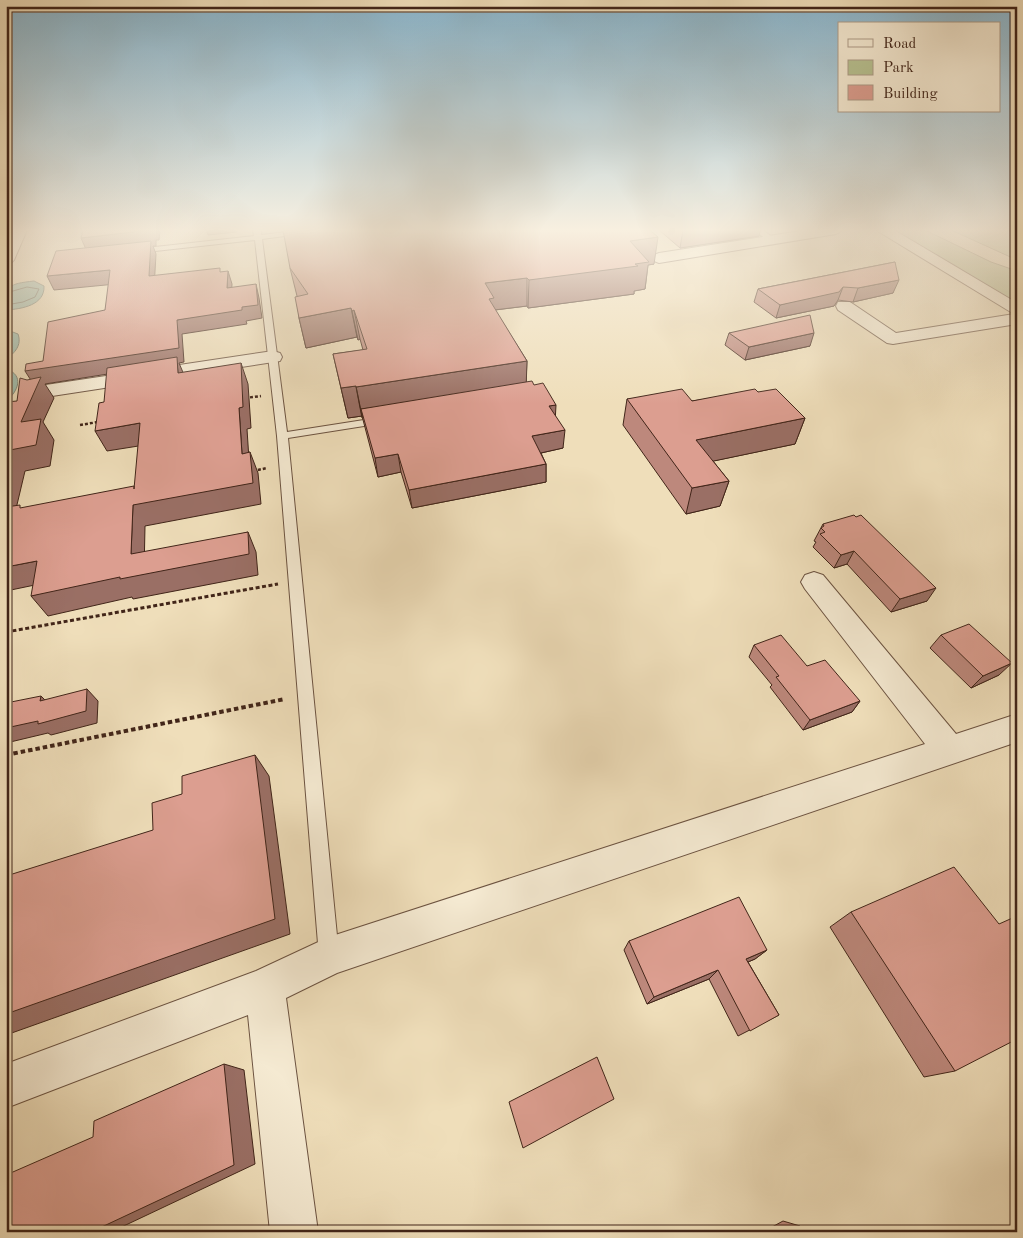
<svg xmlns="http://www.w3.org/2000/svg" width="1023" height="1238" viewBox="0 0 1023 1238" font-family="'Old Standard TT',serif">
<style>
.green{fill:#b7c191;stroke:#7c7355}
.water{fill:#9abcad;stroke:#768072}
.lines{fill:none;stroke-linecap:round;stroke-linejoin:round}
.shore{stroke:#6e7063;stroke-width:1}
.lane-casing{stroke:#6c5341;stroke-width:2}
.street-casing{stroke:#6c5341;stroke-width:2}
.path-far2{stroke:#412519;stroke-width:2.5;stroke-dasharray:3 2;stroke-linecap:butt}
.path-far1{stroke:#412519;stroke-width:3;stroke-dasharray:4 2.5;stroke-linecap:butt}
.path{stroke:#412519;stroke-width:4;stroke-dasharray:4.5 3;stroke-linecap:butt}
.lane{fill:#f5ead2;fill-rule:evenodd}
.street{fill:#f5ead2;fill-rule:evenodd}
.wall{fill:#bd887c;stroke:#412519}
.shaded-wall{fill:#9a6f65;stroke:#412519}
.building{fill:#dc9e90;stroke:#412519}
</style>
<rect width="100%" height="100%" fill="#efdeba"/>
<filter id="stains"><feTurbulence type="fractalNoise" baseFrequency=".004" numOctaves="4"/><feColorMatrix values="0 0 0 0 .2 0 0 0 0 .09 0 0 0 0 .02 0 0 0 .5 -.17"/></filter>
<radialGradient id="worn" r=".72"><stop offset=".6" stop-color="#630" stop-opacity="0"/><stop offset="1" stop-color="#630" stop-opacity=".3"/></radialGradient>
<path class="green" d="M890,230H925L991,262L1017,271V304Z
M951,230H1017V260Z"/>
<path class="water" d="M34,281L44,286C45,305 22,309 6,310C6,285 8,284 34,281Z
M10,331L18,334C22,345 15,353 6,359V332Z
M6,369C25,375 18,392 6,401Z"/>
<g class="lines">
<path class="shore" d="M6,293L27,287L39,289L35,297L23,302L6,305"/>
<defs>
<path id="lane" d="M253,230H261V235L305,230H330L262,239L287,432L383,417L388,420L383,423L288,438L339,956L336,963L329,966L322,963L319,956L277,436L255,240L137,253L133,251L137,249L254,236Z
M755,230H763L776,240L769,242Z"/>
<path id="street" d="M13,230H27L14,260L11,263L6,265V244Z
M807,230H843L836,234L659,263L654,261L651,258L654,255L659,253Z
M876,230H894L1017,303V324L893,344L887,343L838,310L836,306L838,302H850L896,333L1014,314Z
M273,351L280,353L282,357L280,361L39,398L32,396L29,392L32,388L39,386Z
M814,572L823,575L956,734L1017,714V742L337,973L286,998L318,1232H270L248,1015L6,1108V1064L256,971L329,937L925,744L805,589L801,582L805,575Z"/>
</defs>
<use href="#lane" class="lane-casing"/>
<use href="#street" class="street-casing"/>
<path class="path-far2" d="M245,398L261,396
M80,425L98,422
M253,471L267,468"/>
<path class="path-far1" d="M6,632L278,584"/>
<path class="path" d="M6,755L285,699"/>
<use href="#lane" class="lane"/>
<use href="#street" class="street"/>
</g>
<path class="wall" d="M659,230H760L759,236L680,248Z
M895,262L893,293L853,302L838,300L834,306L776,318L754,302L758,289Z
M654,264L648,265L645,289L634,291V294L528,308L527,306L495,310L527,361L526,382L555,415L563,448L541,453L546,464V482L412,508L401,472L378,477L362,416L348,418L333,354L363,350L360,339L358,340L357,337L306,348L299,318L297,296L290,268Z
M729,333L810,346L745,360L725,345Z
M758,392L805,418L795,444L713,461L729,481L720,506L686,514L623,425L627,399L692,401Z
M823,524L927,601L891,612L847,564L834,568L813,547L816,542L814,541Z
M941,635L999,675L971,688L930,648Z
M754,645L807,666L860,701L852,712L803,730L770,687L772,685L749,657Z
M851,912L999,924L955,1071L924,1077L830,927Z
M629,941L767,950L755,959L748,962L779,1015L738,1036L709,979L647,1004L624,950Z
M783,1221L800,1226L803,1232H763Z"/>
<path class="shaded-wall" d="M6,230H10L6,242Z
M150,230H160L159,240H156V246H153L156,254L154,289L88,254L81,238Z
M206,230H236V232L208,235Z
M683,230H760L759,236L680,248Z
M658,237L654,264L648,265L645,289L634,291V294L528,308L529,280L630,241Z
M110,270L116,284L54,290L47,276Z
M228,271L232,284L231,302L227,288Z
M527,278V306L494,310L495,327L485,283Z
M899,280L893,293L853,302L858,288Z
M256,284L259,298L262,318L246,321L247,324L182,334L184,362L179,363L185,377L178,373L177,363L45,384L54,398L43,422L54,440L50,466L25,471L11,530L6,524V464L10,450L34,385L25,371L177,320L242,307Z
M843,287L838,300L834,306L776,318L780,305Z
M351,308L357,337L306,348L299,318Z
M354,310L360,339L358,340L352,311Z
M814,333L810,346L745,360L749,347Z
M527,361L526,390L361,409L363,418H362L356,387Z
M241,363L248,384L251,428L247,429L250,475L242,454L239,408Z
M356,386L362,416L348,418L341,388Z
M556,405L555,423L549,406Z
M805,418L795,444L690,466L696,440Z
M140,423L151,444L107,451L95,431Z
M565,430L563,448L532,455V436Z
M250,452L258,473L261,504L145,526L144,574L131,554L133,505Z
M398,454L401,472L378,477L375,458Z
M546,464V482L412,508L409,490Z
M729,481L720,506L686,514L692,488Z
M248,532L256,552L258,575L133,599L132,597L48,616L31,596Z
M854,551L847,564L834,568L841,555Z
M37,561L54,581L6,591V567Z
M936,588L927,601L891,612L900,599Z
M1012,663L999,675L971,688L983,676Z
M87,689L98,701L97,723L51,735L48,733L6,743V728Z
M41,696L53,708L40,701Z
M860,701L852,712L803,730L810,720Z
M255,755L269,776L290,934L6,1035V1014Z
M767,950L755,959L736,967L746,959Z
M718,970L709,979L647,1004L654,997Z
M224,1064L244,1070L255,1164L111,1232H91Z"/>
<path class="building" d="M83,230H150L81,238Z
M283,230H650L658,237L630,241L649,262L635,264L638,266L529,280L527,278L485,283L494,298L489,299L527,361L356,387V386L341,388L333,354L367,349L354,310L352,311L351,308L299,318L295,297L308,294L290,268Z
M151,241L149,276L220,268V272L228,271L227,288L256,284L258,305L242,307V310L177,320L179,348L25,371L26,364L43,361L48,322L105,310L110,270L47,276L56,251Z
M895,262L899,280L858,288L843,287L839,292L780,305L758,289Z
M810,315L814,333L749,347L729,333Z
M177,357L178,373L241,363L243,407L239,408L242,454L250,452L253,483L133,505L131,554L248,532L249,554L120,579V577L31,596L37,561L6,567V507L20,505V508L134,486V489L140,423L95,431L99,403L104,402L107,368Z
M41,377L21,422L41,419L36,445L10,450L6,464V402L17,401L20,378L27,380Z
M532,381L534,385L543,383L556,405L549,406L565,430L532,436L546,464L409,490L398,454L375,458L361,409Z
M682,389L692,401L755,389L758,392L776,389L805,418L696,440L729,481L692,488L627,399Z
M854,515L856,517L861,515L936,588L900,599L854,551L841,555L820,534L825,532L821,528L824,526L823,524Z
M969,624L1012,663L983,676L941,635Z
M781,635L807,666L825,660L860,701L810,720L776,677L779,676L754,645Z
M87,689L86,711L38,724V721L6,728V703L41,696L40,701Z
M255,755L275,919L6,1014V876L153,830L152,803L182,794V776Z
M954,867L999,924L1017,916V1039L955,1071L851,912Z
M739,897L767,950L746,959L779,1015L750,1031L718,970L654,997L629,941Z
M597,1057L614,1099L523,1148L509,1102Z
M224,1064L234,1165L91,1232H6V1175L93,1137L94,1121Z
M800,1226L803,1232H789Z"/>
<linearGradient id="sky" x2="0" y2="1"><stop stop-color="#89b7d0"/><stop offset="0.57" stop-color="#f8f0e0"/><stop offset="1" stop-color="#f8f0e0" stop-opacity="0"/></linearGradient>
<rect width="1023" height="404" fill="url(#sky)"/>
<rect width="1023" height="1238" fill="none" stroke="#efdeba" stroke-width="25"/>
<rect x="8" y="8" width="1008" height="1223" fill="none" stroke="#412519" stroke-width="2.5"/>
<rect x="12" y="12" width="998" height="1213" fill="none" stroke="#412519"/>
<rect x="838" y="22" width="162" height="90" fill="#f5ead2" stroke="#ad9b88"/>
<rect x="848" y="39" width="25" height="8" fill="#f5ead2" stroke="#ad9b88"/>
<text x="883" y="48" font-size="15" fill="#412519">Road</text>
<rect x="848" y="60" width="25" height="15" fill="#b7c191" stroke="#ad9b88"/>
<text x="883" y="72" font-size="15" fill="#412519">Park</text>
<rect x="848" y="85" width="25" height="15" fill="#dc9e90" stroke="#ad9b88"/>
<text x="883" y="98" font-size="15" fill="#412519">Building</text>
<rect width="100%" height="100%" filter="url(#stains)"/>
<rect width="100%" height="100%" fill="url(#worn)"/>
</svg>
